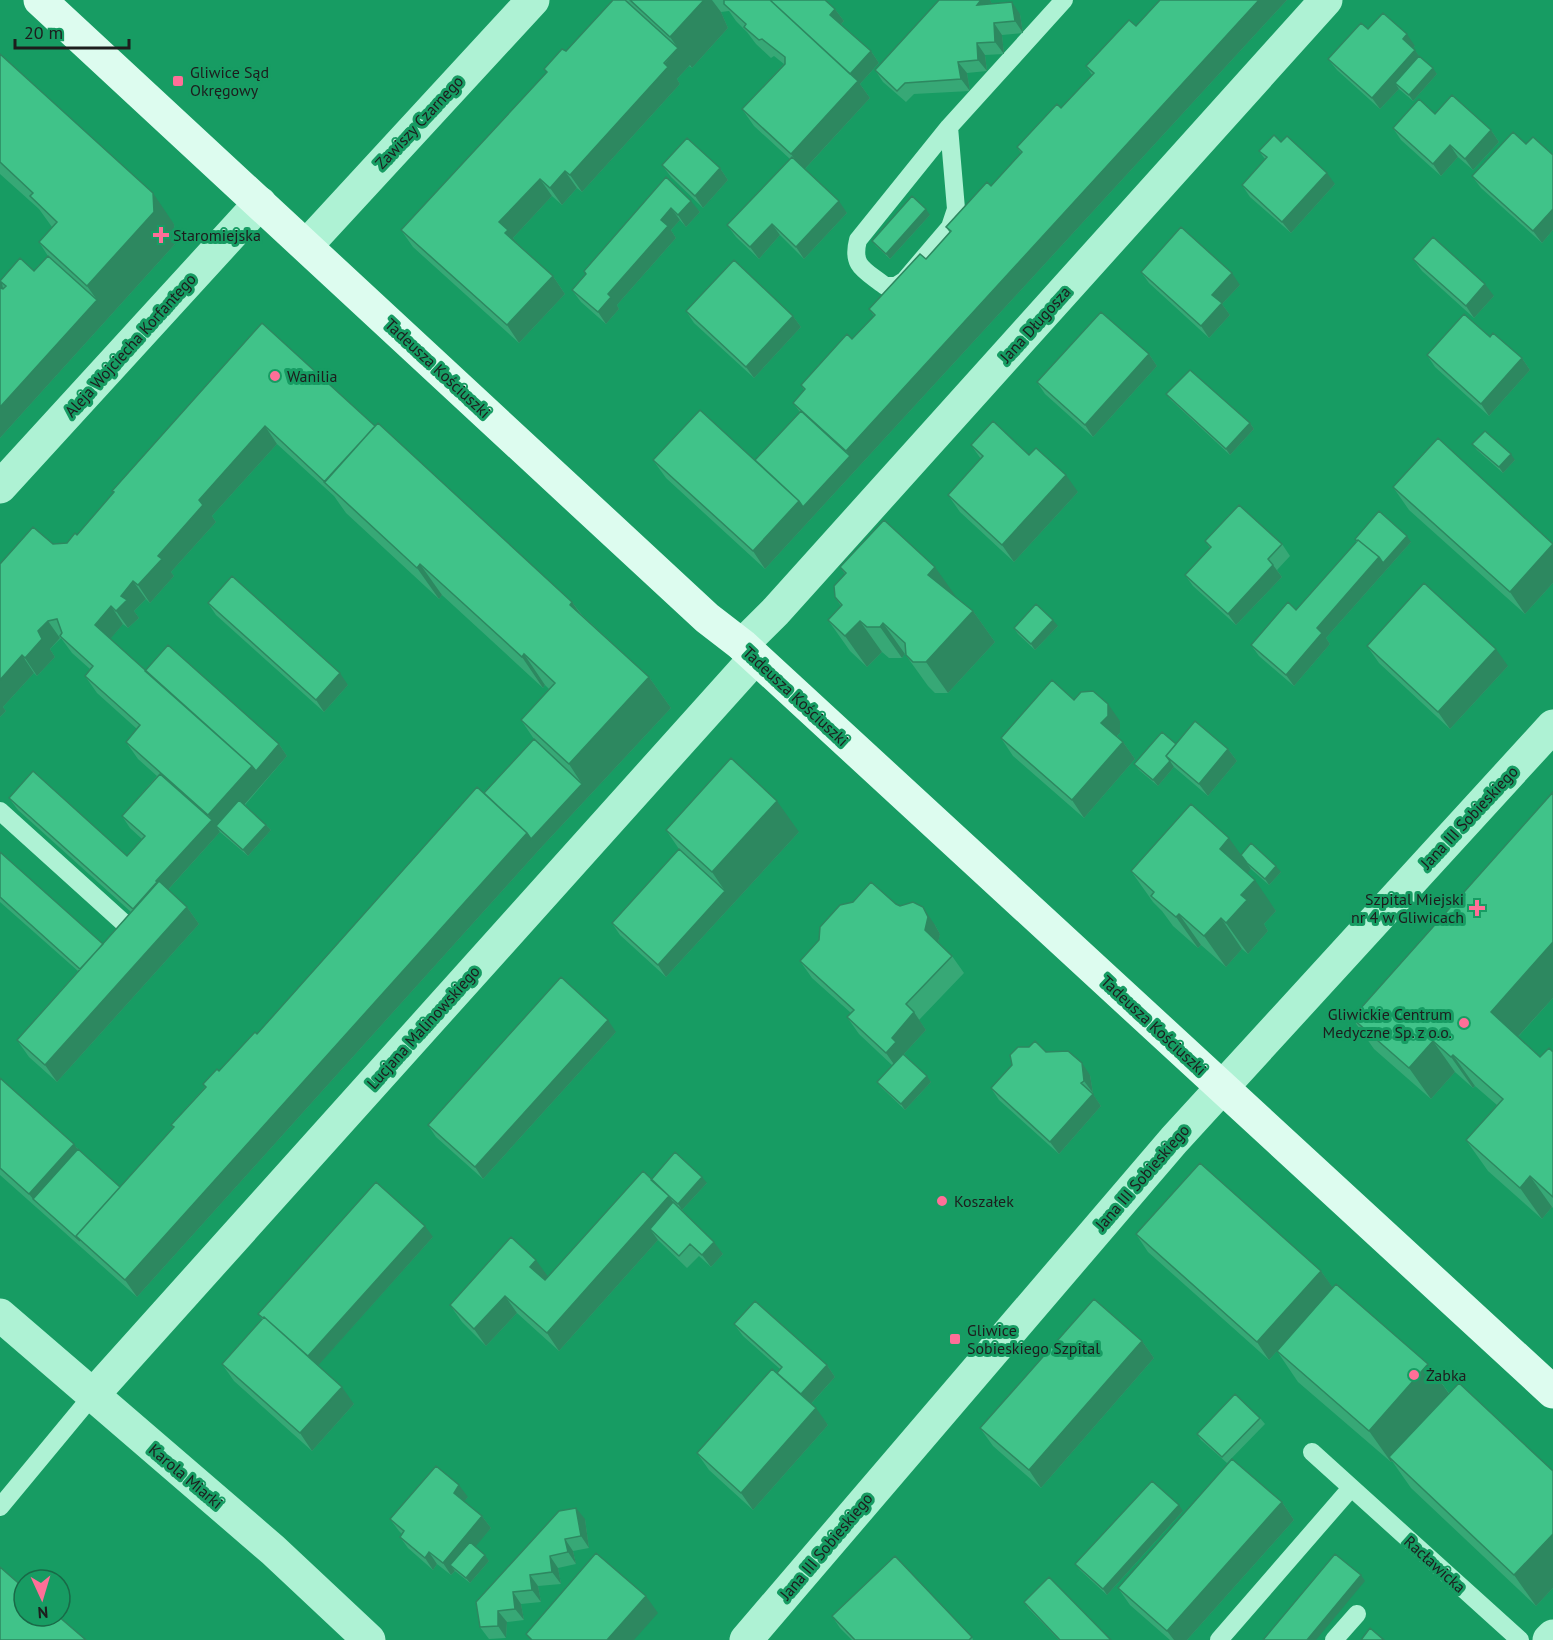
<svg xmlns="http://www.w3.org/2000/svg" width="1553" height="1640" viewBox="0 0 1553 1640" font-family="'PT Sans',sans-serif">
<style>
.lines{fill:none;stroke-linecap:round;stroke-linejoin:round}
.lane{stroke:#aef2d4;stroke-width:18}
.street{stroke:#aef2d4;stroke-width:33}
.secondary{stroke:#ddfcef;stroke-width:33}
.wall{fill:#37a876}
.shaded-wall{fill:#2d8860}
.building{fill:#40c389;stroke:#2d8860;stroke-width:1.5}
.poi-dot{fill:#ff6f98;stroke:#179c63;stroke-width:2}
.labels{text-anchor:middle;stroke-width:6;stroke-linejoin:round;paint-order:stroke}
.poi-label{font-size:16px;fill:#1d1d1d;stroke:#179c63;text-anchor:start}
.street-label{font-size:16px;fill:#1d1d1d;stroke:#179c63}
</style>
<rect width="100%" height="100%" fill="#179c63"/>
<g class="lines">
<path class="lane" d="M949,127L956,209L950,227L904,281L896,286H885C865,270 851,267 858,240L949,127L1064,0
M0,811L125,924
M1312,1452L1520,1640
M0,1507L92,1396
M1219,1640L1351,1488
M1334,1640L1357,1614"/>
<path class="street" d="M307,245L533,0
M0,487L260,203
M742,645L776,611L1326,0
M0,1315L273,1550L369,1640
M92,1396L755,658
M746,1640L1174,1140L1553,726
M1549,1640L1553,1636"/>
<path class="secondary" d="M40,0L707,618L742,645L1553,1392"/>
</g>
<path class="wall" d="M613,0H825L835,9L844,21L841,24L871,51L879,63L860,84L870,98L805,169L847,213L804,259L780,235L759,259L736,237L727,225L790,159L754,126L742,109L784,64L774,56L771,58L756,44L747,32L736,21L729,11L721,12L728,28L692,68L689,66L677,79L680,84L582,192L577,188L562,205L552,196L513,238L517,243L553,276L565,294L519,343L413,247L401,230L547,72L544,69L566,51Z
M939,0H990L992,4L1020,14L1023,33L1002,35L1004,54L985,55L987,71L967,73L970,91L914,94L906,102L883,82L875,70Z
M1160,0H1287L765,569L666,478L653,460H755L800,412L793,403L804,390L801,385L852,339L874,316L869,309L926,259L950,233L946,227L991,186L1021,153L1017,147L1061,108L1092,75L1086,66L1136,26Z
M1368,29L1415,46L1413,48L1419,56L1437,74L1413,101L1399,89L1380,109L1337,70L1328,59Z
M0,54L174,224L176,243L0,438V280L34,271L48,256L39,242L52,227L39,209L0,174Z
M1435,114L1491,130L1499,142L1473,170L1458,157L1441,176L1401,140L1393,128Z
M1281,142L1335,184L1291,233L1250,197L1242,185L1265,159L1259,151Z
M1526,144L1553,155V230L1542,243L1481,188L1472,176Z
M662,165L720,168L728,180L703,208L671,177Z
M666,177L700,212L686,227L680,220L671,230L676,238L617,305L619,309L606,324L581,302L572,290Z
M930,215L890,259L876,246L872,241Z
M1413,259L1494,296L1474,318L1422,271Z
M1141,272L1240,285L1222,304L1230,315L1209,338L1149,283Z
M686,311L793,316L801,327L754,378L694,323Z
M262,323L375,426L572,602L582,615L649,677L671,708L539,850L137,1297L0,1175V1078L120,1187L173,1128L171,1125L205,1087L203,1084L219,1071L257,1034L534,739L521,720L549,689L545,685L543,688L442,595L439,599L346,513L334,496L277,444L212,516L216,522L171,572L174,576L150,603L146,599L134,611L139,618L128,628L123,624L110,639L145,671L279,744L287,756L245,805L271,830L248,856L220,832L168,890L187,907L199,924L57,1082L29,1057L17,1040L78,971L0,902V852L103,944L131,912L18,810L9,798L127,856L142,839L130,828L122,816L157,776L138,759L126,742L137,729L97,693L85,676L90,669L72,653L61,638L50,649L55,657L37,676L34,673L3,707L6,711L0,717V564L53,544L67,543L77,535Z
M1490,337L1522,358L1530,370L1489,416L1435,367L1427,355Z
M1149,354L1157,366L1093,437L1045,394L1037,382Z
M1166,394L1250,423L1254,429L1230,455L1171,400Z
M1472,444L1515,460L1503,473L1477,450Z
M971,445L1029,455L1078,492L1014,562L960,512L948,495L981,459Z
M1393,487L1553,544V583L1525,614L1409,510Z
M1355,539L1411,542L1326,638L1330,644L1294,686L1259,656L1251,645L1296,610L1357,541Z
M1205,541L1282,544L1290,556L1277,570L1282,577L1236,625L1193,586L1185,575L1210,548Z
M840,567L957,598L973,611L995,642L948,693H935L928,686L905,654L902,658H889L882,652L867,667L850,651L828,620L841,606L835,597L845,574Z
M208,603L348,685L324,712L216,615Z
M1058,626L1035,650L1018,634L1014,628Z
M1367,646L1508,666L1450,729L1379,663Z
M1074,700L1120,721V733L1117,736L1123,742L1135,759L1084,818L1013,756L1001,738Z
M1176,744L1228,749L1237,761L1208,796L1174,767L1158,786L1139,770L1134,764Z
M1553,792V998L1518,1037L1540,1057L1553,1052V1208L1552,1207L1542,1219L1488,1171L1466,1140L1497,1105L1475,1086L1473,1088L1455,1072L1431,1099L1374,1049L1352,1018Z
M666,830L799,832L666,977L620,935L612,923L679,849Z
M1241,855L1281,872L1269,885L1251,869L1247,873L1276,911L1264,924L1268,931L1248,954L1242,949L1226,967L1201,945L1198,948L1173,926L1162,911L1153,902L1131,871Z
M896,904L935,925L940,934L938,942L952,956L964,973L919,1020L926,1030L904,1054L931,1082L905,1110L882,1088L877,1082L893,1066L859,1034L847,1017L851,1013L812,978L800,961Z
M616,1032L483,1179L436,1137L428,1125Z
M1046,1052L1090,1075L1093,1093H1092L1101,1106L1059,1154L999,1100L991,1088Z
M651,1180L707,1183L682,1210L723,1254L711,1267L699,1256L687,1268L658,1240L559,1351L517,1313L486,1346L462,1322L450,1305L548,1277Z
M1136,1234L1321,1271L1332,1287L1428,1364L1449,1393L1553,1471V1588L1536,1606L1411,1488L1392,1461L1391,1462L1298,1382L1277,1351L1269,1360L1148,1252Z
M433,1237L318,1365L354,1404L312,1451L234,1381L222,1364L262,1319L258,1314Z
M734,1324L827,1365L835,1377L811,1404L828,1425L753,1510L709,1470L697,1453L780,1369L743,1336Z
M1142,1341L1154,1358L1041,1488L993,1446L980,1428Z
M1260,1418L1265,1424L1227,1463L1201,1440L1197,1434Z
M468,1497L464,1501L482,1516L491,1528L475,1546L489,1561L470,1583L455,1571L451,1575L437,1564L433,1570L408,1548L400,1537L402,1534L399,1531L390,1519Z
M1282,1502L1294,1520L1187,1640H1170L1130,1605L1118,1588Z
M1183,1511L1107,1595L1080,1570L1075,1564Z
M585,1519L589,1548L573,1551L576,1564L558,1568L561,1584L538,1586L541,1602L521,1604L524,1620L507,1622L506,1638L489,1639L480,1627L476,1602Z
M1024,1602L1111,1640H1059L1028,1608Z
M832,1616L972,1637L973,1640H852L840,1628Z"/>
<path class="shaded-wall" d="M704,0H712L721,12L728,28L692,68L670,37Z
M981,0H990L994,7L977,5Z
M1259,0H1287L765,569L753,551L799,501L850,456L846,451Z
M1012,2L1020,14L1023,33L1015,21Z
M835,9L844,21L839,26L830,15Z
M994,23L1002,35L1004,54L995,42Z
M1407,34L1415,46L1411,51L1403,39Z
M977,43L985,55L987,71L978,60Z
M678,48L690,65L677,79L680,84L582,192L570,175Z
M1415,50L1423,62L1395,83L1399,89L1380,109L1372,98Z
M871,51L879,63L860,84L870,98L803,171L791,154L849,75Z
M958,62L967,73L970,91L961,79Z
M1433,68L1437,74L1413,101L1409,95Z
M1491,130L1499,142L1473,170L1465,159Z
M1450,145L1458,157L1441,176L1433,164Z
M720,168L728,180L703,208L695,196Z
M565,171L577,188L562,205L550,188Z
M1327,173L1335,184L1291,233L1282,222Z
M540,179L552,196L513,238L520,247L505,233L499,222Z
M153,193L174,224L176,243L0,438V407L97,300L87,286Z
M691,201L700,212L686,227L678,215Z
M839,201L847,213L804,259L796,247Z
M671,208L680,220L671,230L676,238L617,305L619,309L606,324L598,312L608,294L661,220Z
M926,209L930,215L890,259L886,254Z
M1553,209V230L1542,243L1533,231Z
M772,224L780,235L759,259L750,247Z
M1232,273L1240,285L1222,304L1230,315L1209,338L1201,326L1212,295Z
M553,276L565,294L519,343L507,325Z
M0,281L2,283L6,304L0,295Z
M1485,284L1494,296L1474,318L1466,306Z
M793,316L801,327L754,378L746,367Z
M1149,354L1157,366L1093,437L1085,425Z
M1522,358L1530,370L1489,416L1481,404Z
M1250,423L1254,429L1230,455L1226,449Z
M265,426L277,444L212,516L216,522L171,572L174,576L150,603L138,585L199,500Z
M1511,454L1515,460L1503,473L1499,467Z
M1066,475L1078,492L1014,562L1002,545Z
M1407,536L1411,542L1326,638L1330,644L1294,686L1286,675L1317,628L1379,557Z
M1553,544V583L1525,614L1510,592Z
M420,564L442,595L439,599L417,568Z
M1273,565L1282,577L1236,625L1228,614Z
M935,567L957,598L928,575Z
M133,581L146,599L134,611L139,618L128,628L116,611L121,596Z
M572,602L594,633L570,605Z
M111,606L123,624L107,643L95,625Z
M973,611L995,642L948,693L926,662Z
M1053,620L1058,626L1035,650L1031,644Z
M48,621L60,638L50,649L55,657L37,676L25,658L38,631Z
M860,621L882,652L867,667L845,636Z
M883,623L905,654L902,658L880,627Z
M1496,649L1508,666L1450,729L1438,712Z
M524,654L545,685L543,688L522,657Z
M22,655L34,673L3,707L6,711L0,717V680Z
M340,673L348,685L324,712L316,700Z
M649,677L671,708L539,850L137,1297L125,1280L527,833L582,784L569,764Z
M1108,704L1120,721V733L1113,740L1101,723Z
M1123,742L1135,759L1084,818L1072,800Z
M279,744L287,756L221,831L216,826L220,832L166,892L156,881L212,820L208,815L252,766Z
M1228,749L1237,761L1208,796L1199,784Z
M1170,761L1174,767L1158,786L1153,780Z
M777,801L799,832L666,977L658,965L725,891L712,872Z
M266,825L271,830L248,856L243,850Z
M1229,838L1251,869L1242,880L1220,849Z
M1276,866L1281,872L1269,885L1265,879Z
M1255,880L1276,911L1264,924L1268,931L1248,954L1226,923L1241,895Z
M187,907L199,924L57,1082L45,1065Z
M923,907L935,925L940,934L937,947L925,930Z
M1179,914L1201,945L1198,948L1176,917Z
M1221,918L1242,949L1226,967L1204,936Z
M1553,942V998L1512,1043L1491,1012Z
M914,1012L926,1030L904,1054L898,1070L886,1053L892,1038Z
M608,1020L616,1032L483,1179L475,1167Z
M1433,1041L1455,1072L1431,1099L1409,1068Z
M1453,1055L1475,1086L1473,1088L1451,1057Z
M1082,1063L1090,1075L1093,1093L1084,1081Z
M927,1076L931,1082L905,1110L901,1104Z
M1093,1094L1101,1106L1059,1154L1050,1142Z
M74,1144L86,1161L33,1199L29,1194Z
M1530,1176L1552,1207L1542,1219L1520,1188Z
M702,1177L707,1183L682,1210L678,1204Z
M669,1196L682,1214L650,1229L658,1240L559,1351L547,1333Z
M425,1226L433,1237L315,1369L307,1357Z
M714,1242L723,1254L711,1267L702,1255Z
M536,1260L549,1278L543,1284L530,1267Z
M1321,1271L1333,1288L1269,1360L1257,1342Z
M505,1296L517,1313L486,1346L474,1329Z
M1142,1341L1154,1358L1041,1488L1029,1470Z
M1428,1364L1450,1395L1389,1457L1392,1461L1391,1462L1369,1431Z
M827,1365L835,1377L808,1407L800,1395Z
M342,1387L354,1404L312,1451L300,1433Z
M816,1408L828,1425L753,1510L741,1493Z
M459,1485L468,1497L462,1504L454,1493Z
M1282,1502L1294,1520L1187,1640H1174L1167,1631Z
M1179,1505L1183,1511L1107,1595L1103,1589Z
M576,1508L585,1519L589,1548L581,1536Z
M482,1516L491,1528L456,1570L450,1565L455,1571L451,1575L443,1563Z
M1553,1534V1588L1536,1606L1514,1575Z
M565,1539L573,1551L576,1564L568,1552Z
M429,1552L437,1564L433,1570L425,1558Z
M485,1555L489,1561L470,1583L466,1578Z
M550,1556L558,1568L561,1584L552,1572Z
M530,1575L538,1586L541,1602L532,1590Z
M1361,1575L1365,1581L1316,1640H1307Z
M513,1592L521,1604L524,1620L515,1609Z
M646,1596L658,1613L634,1640H607Z
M498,1611L507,1622L506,1638L498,1626Z"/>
<path class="building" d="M613,0H625L678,48L664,63L668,67L570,175L565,171L550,188L540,179L499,222L508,230L505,233L553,276L507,325L401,230L547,72L544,69L562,49L566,51Z
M630,0H704L670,37Z
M724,0H770L858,81L791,154L742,109L785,64V57L762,39L759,40L744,27L746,24L724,4Z
M770,0H825L835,9L830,15L871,51L850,74Z
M939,0H981L977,5L1012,2L1015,21L994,23L995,42L977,43L978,60L958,62L961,79L905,83L897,91L875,70Z
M1160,0H1259L846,451L793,403L805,389L801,385L847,334L852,339L875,315L869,309L920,254L926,259L951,231L946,227L987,182L991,186L1022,152L1017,147L1057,104L1061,108L1094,73L1086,66L1129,20L1136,26Z
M1383,13L1407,34L1403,39L1415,50L1372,98L1328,59L1361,23L1368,29Z
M0,54L153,193L154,212L87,286L39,242L57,222L30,196L33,193L0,162Z
M1419,56L1433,68L1409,95L1395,83Z
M1452,95L1491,130L1465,159L1450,145L1433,164L1393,128L1419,99L1435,114Z
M1513,132L1526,144L1533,137L1553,155V209L1533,231L1472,176Z
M1274,135L1281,142L1287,136L1327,173L1282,222L1242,185L1267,157L1259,151Z
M687,138L720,168L695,196L662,165Z
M792,157L839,201L796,247L772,224L750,247L727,225Z
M666,177L691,201L678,215L671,208L661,220L668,226L608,294L611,297L598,312L572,290L586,274L584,271Z
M912,196L926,209L886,254L872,241Z
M1181,227L1232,273L1212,295L1222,303L1201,326L1141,272Z
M1433,237L1485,284L1466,306L1413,259Z
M48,256L97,300L0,407V288L3,289L6,286L0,281L20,258L34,271Z
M734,260L793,316L746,367L686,311Z
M1101,312L1149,354L1085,425L1037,382Z
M1464,314L1490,337L1493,333L1522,358L1481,404L1427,355Z
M262,323L375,426L325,482L265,426L199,500L203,505L158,556L162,559L138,585L133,581L121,596L127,600L116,611L111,606L95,625L252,766L208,815L126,742L140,725L85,676L93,666L60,636L62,633L57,619L48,621L38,631L42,639L25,658L22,655L0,680V564L33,527L53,544L67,543L75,533L77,535L114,492L112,491Z
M1190,370L1250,423L1226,449L1166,394Z
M700,410L799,501L753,551L653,460Z
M801,411L850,456L803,507L799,501L755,460Z
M993,421L1029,455L1036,448L1066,475L1002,545L948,495L983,456L971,445Z
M378,423L572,602L570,605L649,677L569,764L521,720L555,683L524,654L522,657L420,564L417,568L324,482Z
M1485,431L1511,454L1499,467L1472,444Z
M1438,438L1553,544L1510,592L1393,487Z
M1239,505L1282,544L1268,559L1273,565L1228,614L1185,575L1211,547L1205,541Z
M1379,511L1407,536L1383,563L1379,557L1358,540L1357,541L1355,539Z
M884,520L935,567L928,575L973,611L926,662H913L906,655L905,643L883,623L880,627H867L860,621L845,636L828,620L842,605L835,597L834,586L846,573L840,567Z
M1358,540L1379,557L1317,628L1322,633L1286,675L1251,645L1288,602L1296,610Z
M232,576L340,673L316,700L208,603Z
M1424,583L1496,649L1438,712L1367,646Z
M1036,604L1053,620L1031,644L1014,628Z
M168,645L279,744L256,771L252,766L145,671Z
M1052,680L1074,700L1081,692L1093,691L1108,704V716L1101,723L1123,742L1072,800L1001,738Z
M1195,721L1228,749L1199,784L1166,756Z
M1162,732L1176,744L1166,756L1170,761L1153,780L1134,764Z
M534,739L582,784L531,839L527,833L484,793Z
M731,758L777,801L712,872L666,830Z
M33,771L127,856L145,836L122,816L160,774L212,820L156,881L157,882L133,909L9,798Z
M477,787L527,833L125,1280L76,1236L174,1127L171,1125L206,1087L203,1084L217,1069L219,1071L255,1032L257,1034Z
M1553,792V942L1491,1012L1540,1057L1549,1048L1553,1052V1197L1530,1176L1520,1188L1466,1140L1503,1099L1453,1055L1451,1057L1433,1041L1409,1068L1352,1018Z
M239,800L266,825L243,850L216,826Z
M1191,804L1229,838L1220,849L1255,880L1241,895L1247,900L1226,923L1221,918L1204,936L1179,914L1176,917L1151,896L1154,892L1131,871Z
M1251,843L1276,866L1265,879L1247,863L1241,855Z
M679,849L725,891L658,965L612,923Z
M0,852L103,944L80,969L0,897Z
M159,881L187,907L45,1065L17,1040Z
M871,882L896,904L900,906L913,902L923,907L928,917L925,930L952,956L906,1004L914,1012L892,1038L896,1042L886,1053L847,1017L854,1010L800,961L819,940L820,927L840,905L853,902Z
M561,977L608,1020L475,1167L428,1125Z
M1035,1041L1046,1052L1068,1051L1082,1063L1084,1081L1081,1083L1093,1094L1050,1142L991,1088L1012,1065L1010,1055L1018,1047H1029Z
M903,1054L927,1076L901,1104L877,1082Z
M0,1078L74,1144L29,1194L0,1168Z
M78,1149L120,1187L76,1236L80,1241L33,1199Z
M675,1152L702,1177L678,1204L651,1180Z
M1200,1163L1321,1271L1257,1342L1136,1234Z
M643,1171L669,1196L547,1333L505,1296L474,1329L450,1305L511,1237L536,1260L530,1267L545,1280Z
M376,1182L425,1226L308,1356L264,1317L263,1318L258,1314Z
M673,1202L714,1242L702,1255L690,1244L679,1256L650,1229Z
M1336,1284L1428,1364L1369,1431L1277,1351Z
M1094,1299L1142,1341L1029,1470L980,1428Z
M755,1301L827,1365L801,1394L777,1373L782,1367L734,1324Z
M264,1317L342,1387L300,1433L222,1364Z
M772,1369L816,1408L741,1493L697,1453Z
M1459,1383L1553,1471V1534L1514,1575L1389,1457Z
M1235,1394L1260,1418L1222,1457L1197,1434Z
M1232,1459L1282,1502L1167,1631L1118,1588Z
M436,1466L459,1485L454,1493L482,1516L443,1563L429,1552L425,1558L400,1537L404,1531L390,1519Z
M1152,1481L1179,1505L1103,1589L1075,1564Z
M576,1508L581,1536L565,1539L568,1552L550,1556L552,1572L530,1575L532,1590L513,1592L515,1609L498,1611V1626L480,1627L476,1602L559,1511Z
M470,1542L485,1555L466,1578L450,1565Z
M596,1553L646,1596L607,1640H532L526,1634Z
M1335,1554L1361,1575L1307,1640H1263Z
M895,1556L972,1637L969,1640H855L832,1616Z
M0,1567L24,1588V1616H58L86,1640H0Z
M1049,1577L1111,1640H1060L1024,1602Z
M1370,1628L1384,1640H1361Z"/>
<g class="poi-dot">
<rect x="172" y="75" width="12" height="12" rx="3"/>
<path d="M158 226h6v6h6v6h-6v6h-6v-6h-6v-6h6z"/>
<circle cx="275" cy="376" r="6"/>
<path d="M1474 899h6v6h6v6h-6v6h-6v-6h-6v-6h6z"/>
<circle cx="1464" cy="1023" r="6"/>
<circle cx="942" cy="1201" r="6"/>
<rect x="949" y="1333" width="12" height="12" rx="3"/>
<circle cx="1414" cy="1375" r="6"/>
</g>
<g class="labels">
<g class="poi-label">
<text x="190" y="78">Gliwice Sąd<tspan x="190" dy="18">Okręgowy</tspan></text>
<text x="173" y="241">Staromiejska</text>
<text x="287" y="382">Wanilia</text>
<text x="1464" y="905" text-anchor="end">Szpital Miejski<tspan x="1464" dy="18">nr 4 w Gliwicach</tspan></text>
<text x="1452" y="1020" text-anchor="end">Gliwickie Centrum<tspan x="1452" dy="18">Medyczne Sp. z o.o.</tspan></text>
<text x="954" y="1207">Koszałek</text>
<text x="967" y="1336">Gliwice<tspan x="967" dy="18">Sobieskiego Szpital</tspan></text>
<text x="1426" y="1381">Żabka</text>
</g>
<g class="street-label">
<text transform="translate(419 122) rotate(-47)" y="6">Zawiszy Czarnego</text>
<text transform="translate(1035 324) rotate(-48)" y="6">Jana Długosza</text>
<text transform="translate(130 345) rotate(-48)" y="6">Aleja Wojciecha Korfantego</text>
<text transform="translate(438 368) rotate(43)" y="6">Tadeusza Kościuszki</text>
<text transform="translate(796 696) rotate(43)" y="6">Tadeusza Kościuszki</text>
<text transform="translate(1469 817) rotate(-47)" y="6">Jana III Sobieskiego</text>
<text transform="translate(1154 1025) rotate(43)" y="6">Tadeusza Kościuszki</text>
<text transform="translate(423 1027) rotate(-48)" y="6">Lucjana Malinowskiego</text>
<text transform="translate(1142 1177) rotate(-49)" y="6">Jana III Sobieskiego</text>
<text transform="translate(186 1476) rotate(40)" y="6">Karola Miarki</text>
<text transform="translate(826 1546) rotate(-50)" y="6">Jana III Sobieskiego</text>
<text transform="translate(1435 1564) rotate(42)" y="6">Racławicka</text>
</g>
</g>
<g transform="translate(42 1598) rotate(176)"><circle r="28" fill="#179c63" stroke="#196947" stroke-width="1.5"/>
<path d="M0-4.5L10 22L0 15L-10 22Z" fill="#ff6f98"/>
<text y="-9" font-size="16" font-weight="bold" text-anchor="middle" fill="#1d1d1d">N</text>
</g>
<path d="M15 39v9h114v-9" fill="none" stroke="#1d1d1d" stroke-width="3"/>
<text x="24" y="39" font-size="18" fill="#1d1d1d" stroke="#179c63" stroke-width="4.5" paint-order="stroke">20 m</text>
</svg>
